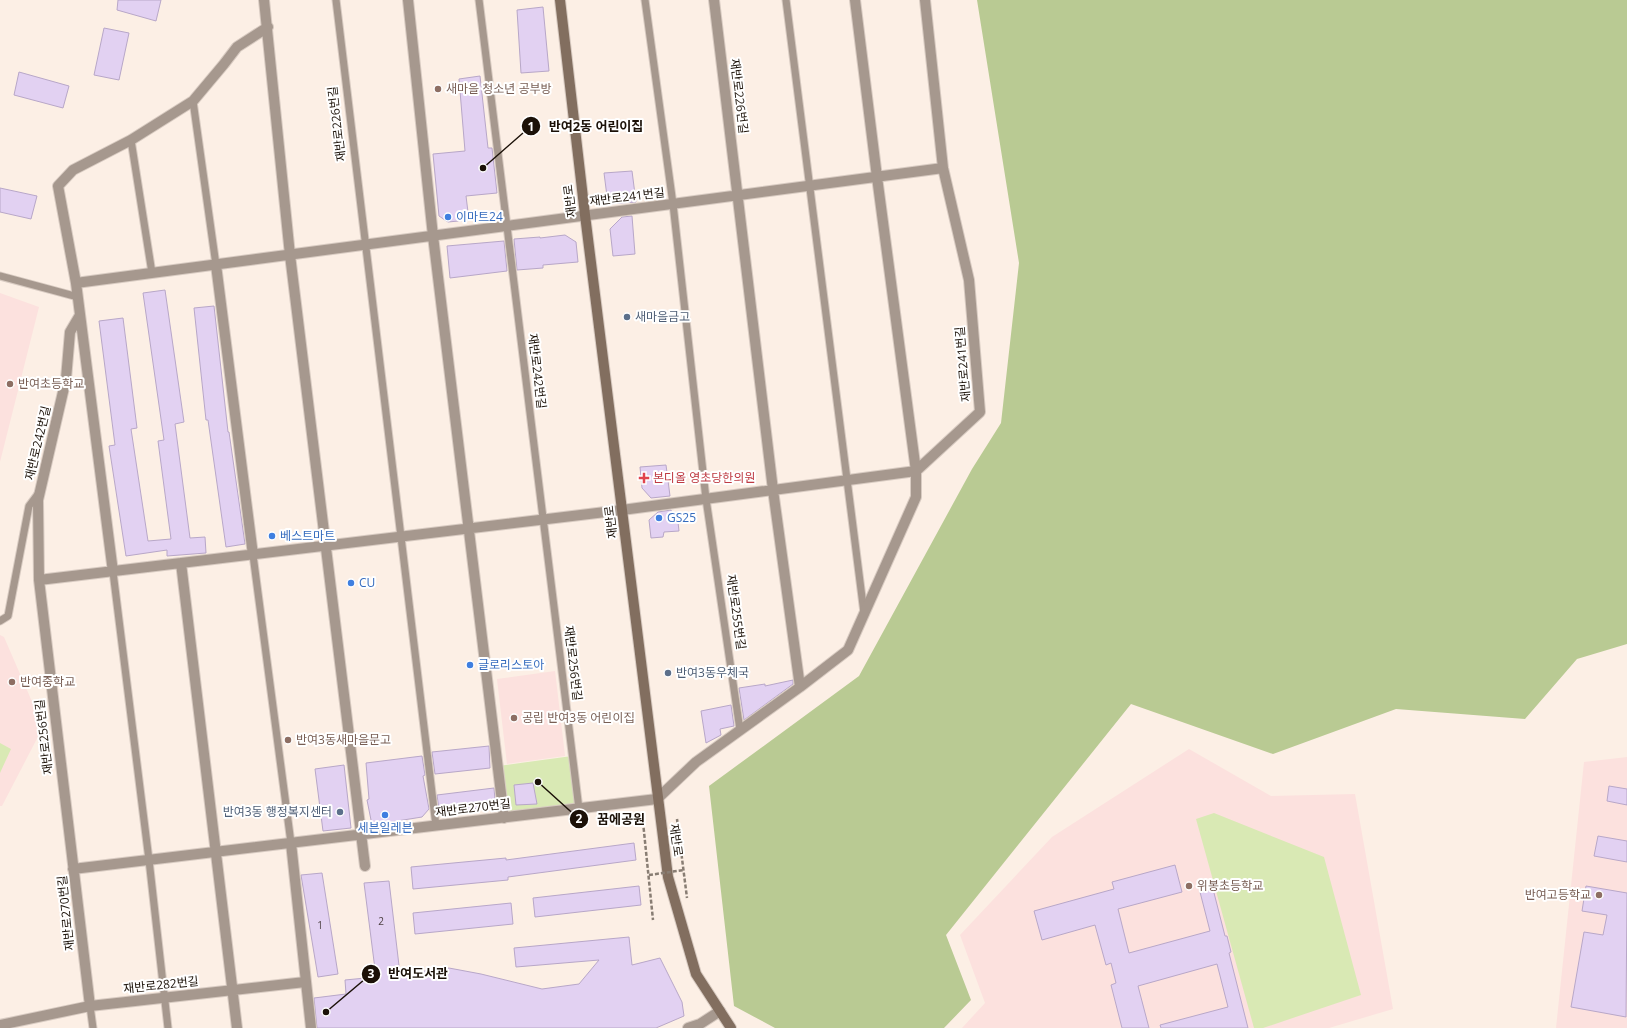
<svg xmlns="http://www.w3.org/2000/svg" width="1627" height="1028" viewBox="0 0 1627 1028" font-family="'Open Sans','Noto Sans KR',sans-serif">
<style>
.education{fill:#fce1de}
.green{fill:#d9e9b4}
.forest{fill:#b9ca93}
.building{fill:#e2d1f2;stroke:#b8a7c8}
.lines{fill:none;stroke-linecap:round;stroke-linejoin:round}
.lane-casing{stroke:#d8cbc2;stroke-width:9}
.street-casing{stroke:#d8cbc2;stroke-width:12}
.secondary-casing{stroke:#d8cbc2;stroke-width:12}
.path{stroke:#887d73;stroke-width:2.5;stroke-dasharray:4 2;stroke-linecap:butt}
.lane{stroke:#a6988e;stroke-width:7}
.street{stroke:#a6988e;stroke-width:10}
.secondary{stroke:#826e5f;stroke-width:10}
.path-bridge{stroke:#887d73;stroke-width:2.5;stroke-dasharray:4 2;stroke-linecap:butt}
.education-dot{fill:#8d6e63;stroke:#fff;stroke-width:1.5}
.shop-dot{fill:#3f7fe0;stroke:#fff;stroke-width:1.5}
.service-dot{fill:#5c6f8a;stroke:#fff;stroke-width:1.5}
.health-dot{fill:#e0444e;stroke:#fff;stroke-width:1.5}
.labels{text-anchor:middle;stroke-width:4;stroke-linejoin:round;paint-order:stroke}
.number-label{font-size:10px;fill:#4d4142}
.education-label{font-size:12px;fill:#785e54;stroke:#fff;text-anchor:start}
.street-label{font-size:12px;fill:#1b1108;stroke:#fff}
.shop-label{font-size:12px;fill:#366cbe;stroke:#fff;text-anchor:start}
.service-label{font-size:12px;fill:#4e5e75;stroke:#fff;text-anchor:start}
.health-label{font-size:12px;fill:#be3a42;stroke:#fff;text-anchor:start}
.leader{fill:none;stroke:#1b1108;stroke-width:1.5}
.callout-dot{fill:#1b1108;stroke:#fff;stroke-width:1.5}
.mark-label{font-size:12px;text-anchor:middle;font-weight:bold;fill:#fff}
.callout-label{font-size:13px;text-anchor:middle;font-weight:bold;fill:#1b1108;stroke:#fff;stroke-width:4;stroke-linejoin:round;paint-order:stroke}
</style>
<rect width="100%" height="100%" fill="#fcefe5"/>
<path class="education" d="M0,293L39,307L0,462Z
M0,635L4,637L43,727L2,806H0Z
M555,671L565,756L507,764L497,679Z
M1189,749L1271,796L1355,794L1393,1009L1329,1028H962L985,1003L960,935L1052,837Z
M1627,757V1028H1556L1584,762Z"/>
<path class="green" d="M0,743L11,749L0,773Z
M572,756L579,809L504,818L498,766Z
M1214,813L1324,857L1361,995L1263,1028H1254L1196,819Z"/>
<path class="forest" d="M977,0H1627V644L1577,659L1525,719L1396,709L1273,754L1131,704L946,935L971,1000L944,1028H775L734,1006L709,786L859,676L972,469L1001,423L1019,263Z"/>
<path class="building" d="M118,0H161L156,21L117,10Z
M543,7L549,71L521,73L517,10Z
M104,28L129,33L119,80L94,75Z
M19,72L69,86L63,108L14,95Z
M480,76L488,148H492L497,193L466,196L469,220L448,222L439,216L433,154L465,151L459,79Z
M632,171L636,202L608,204L604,173Z
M0,188L37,196L31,219L0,212Z
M632,216L635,254L613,256L610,229L622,217Z
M565,235L576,242L578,262L543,265V268L517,270L514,239L540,237V238Z
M504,241L507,271L450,278L447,246Z
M165,290L184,422L175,424L190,538L205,537L206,553L167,556V550L126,556L109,446L115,445L99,321L123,318L137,428L131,429L148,541L171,539L158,441L164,440L143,293Z
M214,306L228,432H229L245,544L226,547L208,420H206L194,308Z
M666,465L670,496L651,498L642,488L640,467Z
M671,510L672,514L677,513L679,531L664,532L663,537L651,538L649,520L658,512Z
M793,680V684L744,720L739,688L765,684V686Z
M731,705L734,726L720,729L721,735L706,743L701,711Z
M489,746L490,768L435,774L432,752Z
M422,756L425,775L423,776L429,809L422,817L372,825L367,800L369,799L366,763Z
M344,765L351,828L323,831L315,769Z
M533,783L537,804L516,805L514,785Z
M1609,786L1627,789V805L1607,801Z
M494,788L495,800L488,807L444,813L439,809L437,795Z
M1598,836L1627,841V862L1594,856Z
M634,843L636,860L508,877V880L413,889L411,867L506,858V860Z
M1175,865L1182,892L1118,909L1129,953L1210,931L1200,892L1213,889L1225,936H1227L1231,952L1229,953L1248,1028H1161L1160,1025L1228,1007L1217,964L1138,986L1149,1028H1122L1111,985L1116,983L1111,963L1106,965L1095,925L1042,940L1034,911L1114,889L1112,882Z
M322,873L338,974L318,977L301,875Z
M389,881L400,974L449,968L481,974L542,989L579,984L599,960L516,967L514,948L629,937L632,965L660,958L682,1002L684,1016L656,1028H317L314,998L346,994L345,980L376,977L364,883Z
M639,886L641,905L535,917L533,898Z
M1586,886L1627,893L1626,1017L1571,1007L1584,932L1603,935L1607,915L1582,911Z
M511,903L513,924L415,934L413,913Z"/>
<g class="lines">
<defs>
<path id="lane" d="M336,0L436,826
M479,0L579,809
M645,0L673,204L706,499L740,730
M786,0L864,613
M193,101L216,265
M131,140L152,273
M0,276L78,297
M253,555L291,843
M113,572L149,860L168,1028
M0,621L8,616L29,506L38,494
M90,1006L93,1028"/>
<path id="street" d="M264,0L290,255L365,866
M408,0L433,236L504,818
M714,0L773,490L800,687
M216,265L253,555
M76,283L943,168
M80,315L70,332L66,379L38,500L39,580L90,1006
M916,471L980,412L969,280L943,168L925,0
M181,563L237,1028
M113,572L76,283L58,186L73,170L131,140L193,101L224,64L237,47L268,27
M39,580L622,510L916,471
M291,843L311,1028
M73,869L657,799L696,762L800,687L848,650L916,497V471L877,177L855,0
M0,1025L90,1006L305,982
M688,1028L700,1024L720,1011"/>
<path id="secondary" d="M560,0L585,215L668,877L696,974L731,1028"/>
</defs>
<use href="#lane" class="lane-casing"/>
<use href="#street" class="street-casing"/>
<use href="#secondary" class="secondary-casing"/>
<path class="path" d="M677,819L687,898
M643,822L653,920"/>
<use href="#lane" class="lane"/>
<use href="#street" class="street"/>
<use href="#secondary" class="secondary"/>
<path class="path-bridge" d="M649,875L684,870"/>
</g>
<g class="education-dot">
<circle cx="438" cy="89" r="4"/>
<circle cx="10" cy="384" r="4"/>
<circle cx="12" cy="682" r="4"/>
<circle cx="514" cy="718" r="4"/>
<circle cx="288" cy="740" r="4"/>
<circle cx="1189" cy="886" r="4"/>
<circle cx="1599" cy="895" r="4"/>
</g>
<g class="shop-dot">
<circle cx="448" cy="217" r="4"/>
<circle cx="659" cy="518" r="4"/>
<circle cx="272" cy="536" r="4"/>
<circle cx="351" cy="583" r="4"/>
<circle cx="470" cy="665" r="4"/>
<circle cx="385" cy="815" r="4"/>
</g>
<g class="service-dot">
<circle cx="627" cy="317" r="4"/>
<circle cx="668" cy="673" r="4"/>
<circle cx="340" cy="812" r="4"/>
</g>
<path class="health-dot" d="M642 472h4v4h4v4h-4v4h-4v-4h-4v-4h4z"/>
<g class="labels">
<g class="number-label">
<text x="381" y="925">2</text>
<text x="320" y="929">1</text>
</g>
<g class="education-label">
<text x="446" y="93">새마을 청소년 공부방</text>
<text x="18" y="388">반여초등학교</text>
<text x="20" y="686">반여중학교</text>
<text x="522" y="722">공립 반여3동 어린이집</text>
<text x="296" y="744">반여3동새마을문고</text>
<text x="1197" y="890">위봉초등학교</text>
<text x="1591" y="899" text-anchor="end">반여고등학교</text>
</g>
<g class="street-label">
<text transform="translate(739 96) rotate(83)" y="4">재반로226번길</text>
<text transform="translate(337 124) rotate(-97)" y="4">재반로226번길</text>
<text transform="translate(627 197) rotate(-7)" y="4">재반로241번길</text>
<text transform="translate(570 201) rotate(-97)" y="4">재반로</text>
<text transform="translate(963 364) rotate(-95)" y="4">재반로241번길</text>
<text transform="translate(537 371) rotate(83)" y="4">재반로242번길</text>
<text transform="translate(38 443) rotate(-77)" y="4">재반로242번길</text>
<text transform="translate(611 522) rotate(-97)" y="4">재반로</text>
<text transform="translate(736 612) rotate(82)" y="4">재반로255번길</text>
<text transform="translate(573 663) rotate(83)" y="4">재반로256번길</text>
<text transform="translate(44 737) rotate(-97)" y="4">재반로256번길</text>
<text transform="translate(473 808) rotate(-7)" y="4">재반로270번길</text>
<text transform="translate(676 840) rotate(82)" y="4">재반로</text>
<text transform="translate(66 913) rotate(-96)" y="4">재반로270번길</text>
<text transform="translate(161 985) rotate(-6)" y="4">재반로282번길</text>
</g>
<g class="shop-label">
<text x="456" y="221">이마트24</text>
<text x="667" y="522">GS25</text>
<text x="280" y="540">베스트마트</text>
<text x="359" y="587">CU</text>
<text x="478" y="669">글로리스토아</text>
<text x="385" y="832" text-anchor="middle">세븐일레븐</text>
</g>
<g class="service-label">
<text x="635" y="321">새마을금고</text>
<text x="676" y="677">반여3동우체국</text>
<text x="332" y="816" text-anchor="end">반여3동 행정복지센터</text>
</g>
<g class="health-label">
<text x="653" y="482">본디올 영초당한의원</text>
</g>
</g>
<path class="leader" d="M483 168L531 126M538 782L579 819M326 1012L371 974"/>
<g class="callout-dot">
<circle cx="483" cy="168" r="4"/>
<circle cx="538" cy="782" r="4"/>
<circle cx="326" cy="1012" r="4"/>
<circle cx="531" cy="126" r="10"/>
<circle cx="579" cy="819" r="10"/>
<circle cx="371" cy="974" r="10"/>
</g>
<g class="mark-label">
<text x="531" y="131">1</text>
<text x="579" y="823">2</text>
<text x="371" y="978">3</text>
</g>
<g class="callout-label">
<text x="596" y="131">반여2동 어린이집</text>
<text x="621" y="824">꿈에공원</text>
<text x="418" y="978">반여도서관</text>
</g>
</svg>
